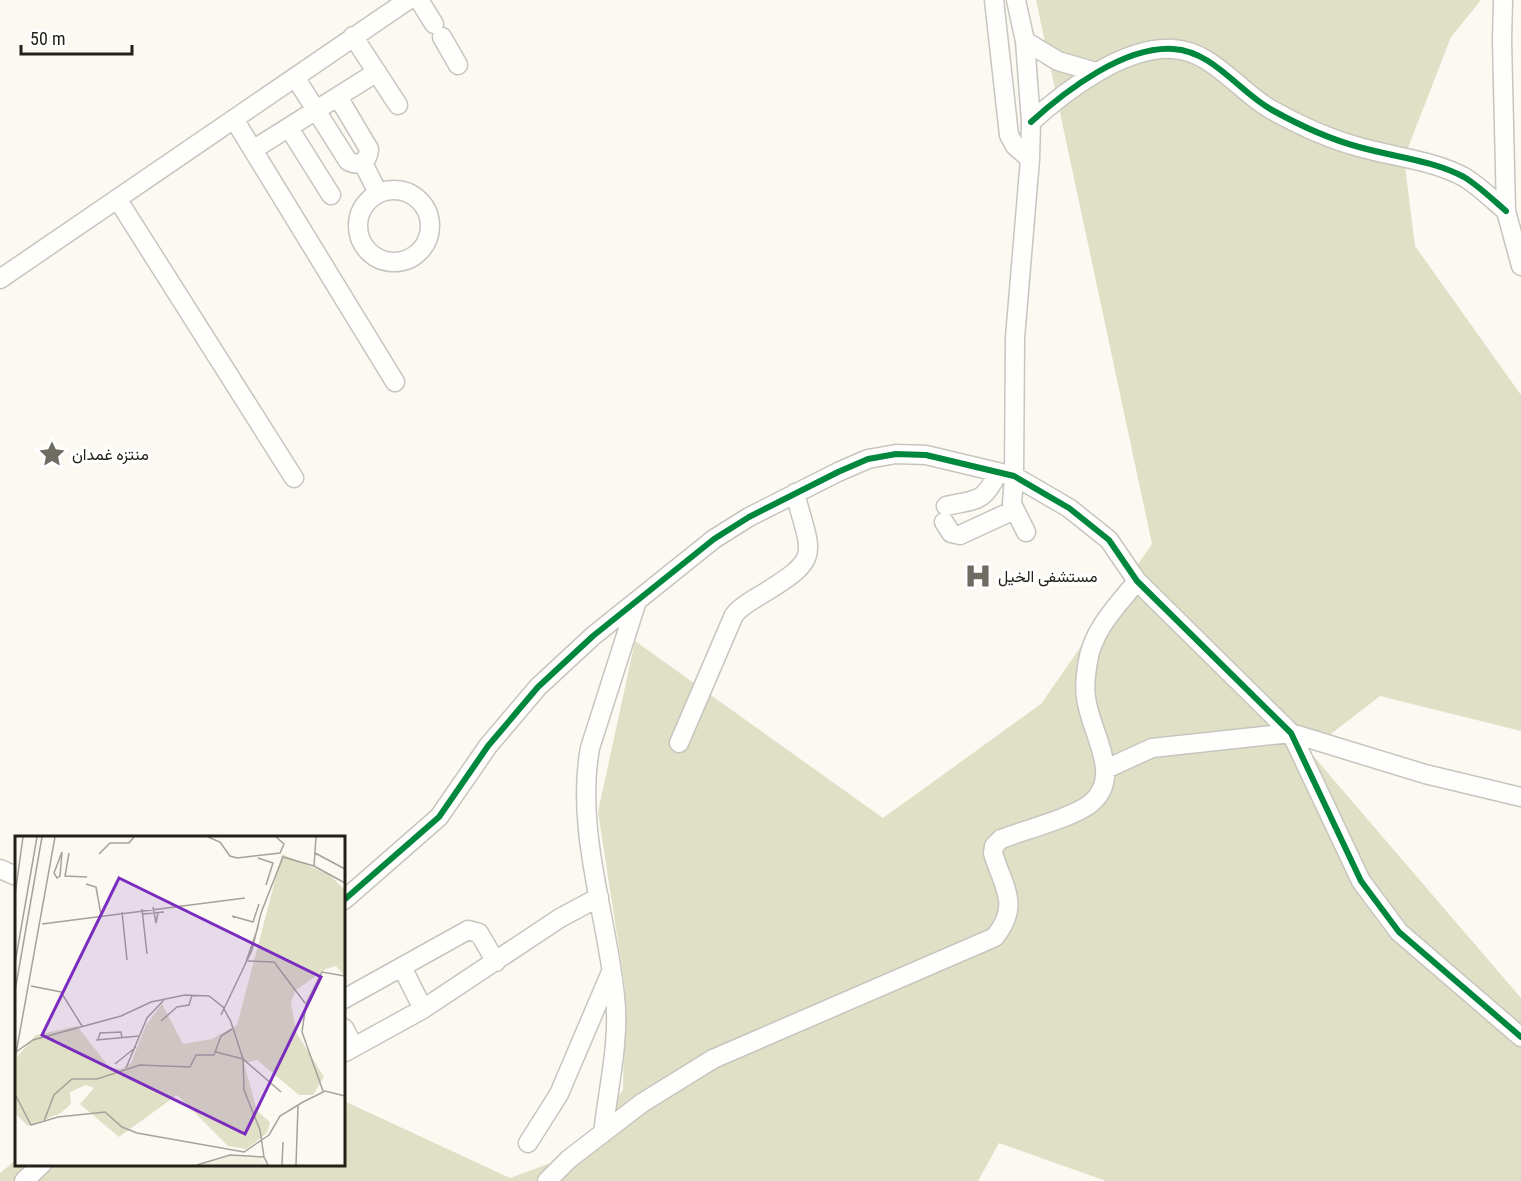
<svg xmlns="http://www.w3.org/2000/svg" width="1521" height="1181" viewBox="0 0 1521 1181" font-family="'Roboto Condensed',Vazirmatn,sans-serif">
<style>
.forest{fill:#dfe0c5}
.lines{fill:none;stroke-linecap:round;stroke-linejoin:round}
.minor-casing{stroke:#c8c5bf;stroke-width:21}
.minor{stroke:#fefefd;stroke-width:18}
.cycleway-casing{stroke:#fff;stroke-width:10}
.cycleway{stroke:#00873e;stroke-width:6}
.labels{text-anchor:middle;stroke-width:6;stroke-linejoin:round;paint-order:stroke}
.poi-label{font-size:16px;fill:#232018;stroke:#fff;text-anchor:start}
.inset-road{fill:none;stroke:#a5a29b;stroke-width:1.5}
.view{fill:#7b2cbf;fill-opacity:0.15;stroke:#7b2cbf;stroke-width:3}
.inset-edge{fill:none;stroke:#232018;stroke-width:3}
</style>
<rect width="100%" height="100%" fill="#fbf9f2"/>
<path class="forest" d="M1036,0H1481L1451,37L1404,158L1415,246L1521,395V731L1380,696L1309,751L1521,998V1181H1106L999,1143L978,1181H0V1173L16,1160V1164H344V1101L510,1178L578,1153L623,1090L625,987L598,812L635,641L883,818L1041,704L1152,544Z"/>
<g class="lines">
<defs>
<path id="minor" d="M419,0L434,24
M994,0L1009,135L1015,146L1030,159
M1016,0L1025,41L1031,122L1030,159L1015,338L1014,476L1012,504L1026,532
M1503,0L1502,40L1506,211L1521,266
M353,36L398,105
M442,37L458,65
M1025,41L1058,61L1096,72
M295,77L348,161C360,167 368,162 369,149L338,97
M234,119L395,382
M1031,122C1065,91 1124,46 1173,49C1213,51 1239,92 1272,110C1299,125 1329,139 1359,147C1394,157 1432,160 1464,177C1479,186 1493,200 1506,211
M289,128L331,195
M254,149L377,72
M363,163L378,193
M358 226a36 36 0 1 1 72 0a36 36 0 1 1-72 0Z
M118,200L294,478
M0,279L408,0
M946,506C977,499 984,503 998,472
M944,522L951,533L960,535L1014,510
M679,743L734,615C742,605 753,600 764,593C823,557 811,555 795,493
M1106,769L1152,748L1291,733L1425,774L1521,797
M0,869L16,876
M344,900L439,817L488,746L538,687L593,636L714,539L749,517L838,472L868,459L896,454L926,455L1014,476L1069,508L1109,540L1137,581L1291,733L1361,881L1399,932L1521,1037
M402,967L423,1009
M344,999L468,930L479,933L496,962
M344,1028L354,1047
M345,1052L423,1009L560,918L599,897
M603,1133C608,1089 620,1041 615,996C607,916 575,829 590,748L636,604
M528,1143L559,1094L611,972
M24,1181L42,1164
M547,1181L569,1159L642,1103L713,1059L995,937C1021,904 1003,887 993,853L994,846L1001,839C1025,830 1071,818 1090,804C1125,776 1089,731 1086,697C1084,686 1086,673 1088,661C1093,629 1118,605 1137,581"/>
</defs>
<use href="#minor" class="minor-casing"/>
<use href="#minor" class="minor"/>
<defs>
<path id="cycleway" d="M1031,122C1065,91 1124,46 1173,49C1213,51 1239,92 1272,110C1299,125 1329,139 1359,147C1394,157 1432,160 1464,177C1479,186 1493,200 1506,211
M344,900L439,817L488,746L538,687L593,636L714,539L749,517L838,472L868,459L896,454L926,455L1014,476L1069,508L1109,540L1137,581L1291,733L1361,881L1399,932L1521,1037"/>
</defs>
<use href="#cycleway" class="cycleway-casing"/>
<use href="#cycleway" class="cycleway"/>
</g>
<defs>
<symbol id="sight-bare" viewBox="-9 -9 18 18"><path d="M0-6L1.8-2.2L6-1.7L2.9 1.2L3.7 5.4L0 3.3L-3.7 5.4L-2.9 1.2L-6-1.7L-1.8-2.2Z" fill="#6f6c64" stroke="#fff" stroke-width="2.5" paint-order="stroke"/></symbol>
<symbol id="hospital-bare" viewBox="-9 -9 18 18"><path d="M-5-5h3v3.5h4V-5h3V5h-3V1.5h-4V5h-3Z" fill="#6f6c64" stroke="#fff" stroke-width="2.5" paint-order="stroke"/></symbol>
</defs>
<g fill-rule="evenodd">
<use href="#sight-bare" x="33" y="435" width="38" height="38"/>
<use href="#hospital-bare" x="959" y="557" width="38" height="38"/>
</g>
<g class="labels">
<g class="poi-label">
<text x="72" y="460">منتزه غمدان</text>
<text x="998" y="582">مستشفى الخيل</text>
</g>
</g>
<g transform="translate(15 836)">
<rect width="330" height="330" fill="#fbf9f2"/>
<path d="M215,320L245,322L251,329H187Z" fill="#f1f1df"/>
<path d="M267,18L315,39L330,54V141L321,130L311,133L281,154L276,166L281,196L309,241L298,259H284L242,224L229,227L242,275L255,286L252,297L231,313L213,310L162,259L104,301L65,268L79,252L71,249L55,256L56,268L46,277L13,290L2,279L0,223L21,199L62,190L95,232L106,233L116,227L131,189L147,168L168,208L197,203L222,189Z" fill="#dfe0c5"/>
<path class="inset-road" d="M193,1L205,6L215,20L222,22L265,17L269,8L261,1M47,16L45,40L42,42L39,37ZM54,17L50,40L72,41M300,17L330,33M84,18L95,7H114L119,1M243,22L258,27L251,49M299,30L301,1M71,48L81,51L86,79M0,59L8,1M138,71L141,87L143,77M127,73L132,118M107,76L112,124M128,78L149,76M220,82L217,80L238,86L244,68M27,88L230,62M233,125L259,126L290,167M0,127L22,1M230,129L243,91M16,150L46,156L67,190M0,155L27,1M206,179L237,114L246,77L268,21L299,30L330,47M146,185L162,171L174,169L177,159M81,204L125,200M83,204L85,197L106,196L107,202M1,216L18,204L106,180L136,166L170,159L194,160L208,171L216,186L228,223L229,254L245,294L249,321M201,216L228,223L266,256M0,223L40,1M100,228L121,211M111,232L132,182L149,164M308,255L287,196L291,168L307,136L330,140M0,258L16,289L43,281L90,276L107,291L122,297L229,316L254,299L265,280L288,266L310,255L330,260M29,285L39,259L57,243H82L125,229L175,231L181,219H199L206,200L217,193M182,329L215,319L249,321L253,329M267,329L268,306M281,329L283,270"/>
<path class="view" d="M104,42L306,141L230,298L27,199Z"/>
<rect width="330" height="330" class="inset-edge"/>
</g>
<path d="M21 45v9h111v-9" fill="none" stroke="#232018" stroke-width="3"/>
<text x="30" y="45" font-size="18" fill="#232018" stroke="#ffffff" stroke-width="4.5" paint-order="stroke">50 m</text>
</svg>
